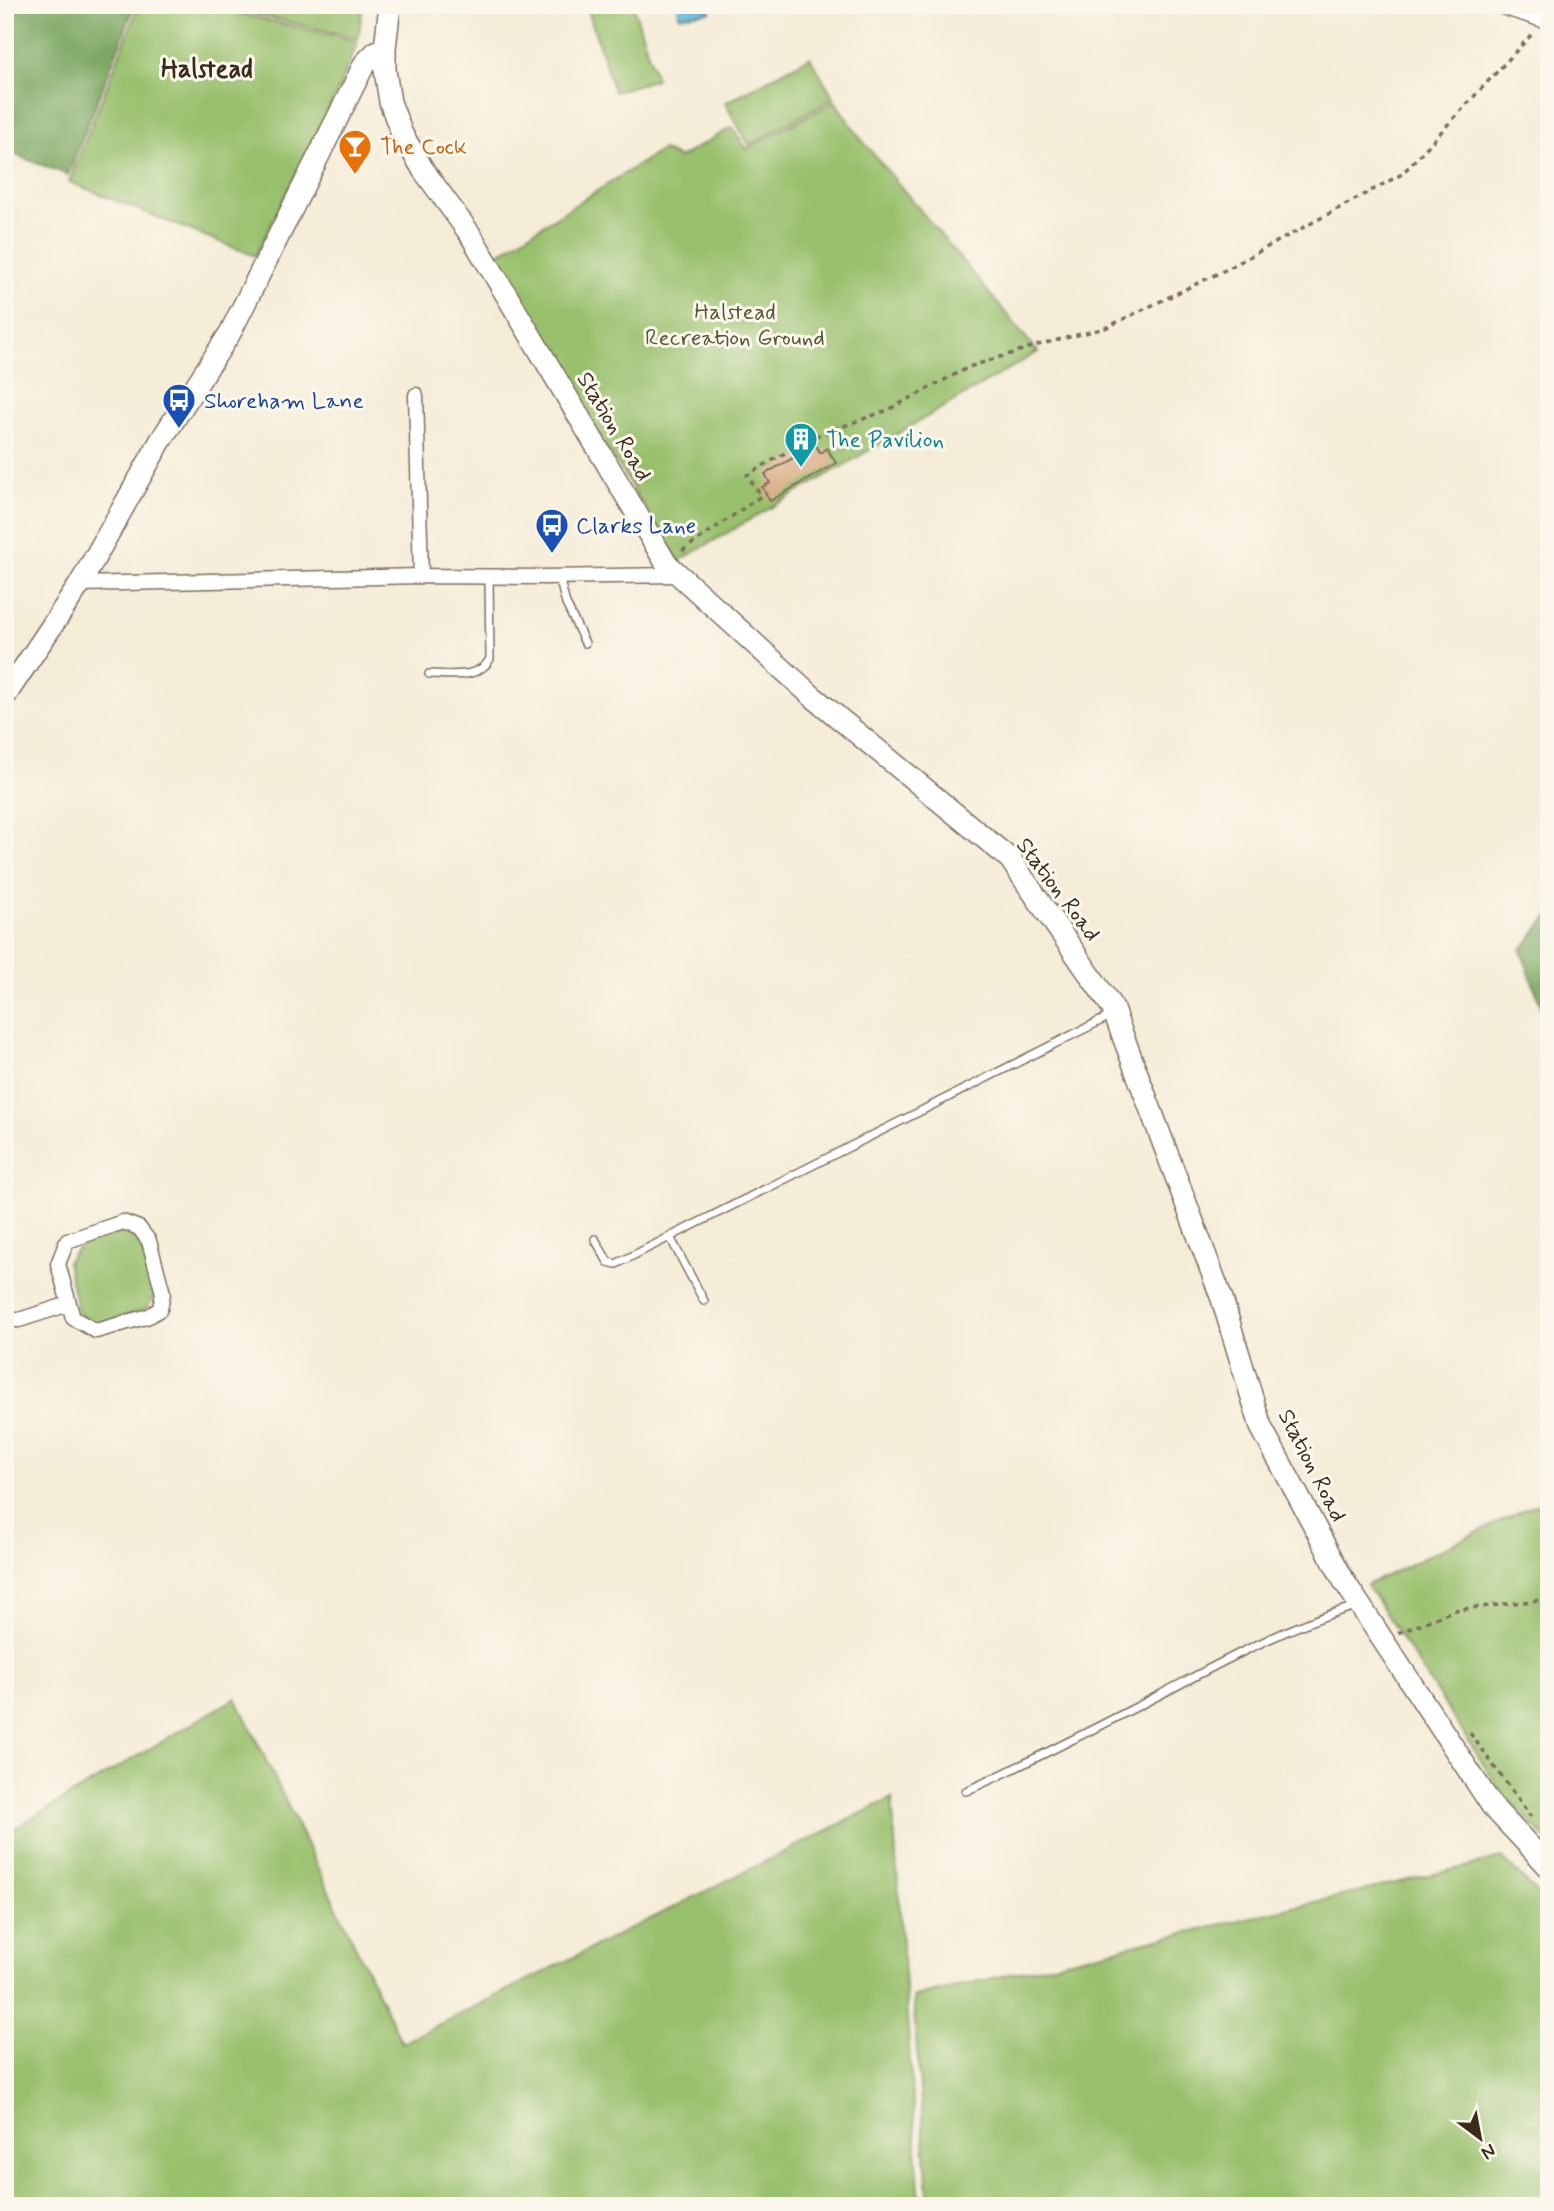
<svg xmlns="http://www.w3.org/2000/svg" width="1554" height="2211" viewBox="0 0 1554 2211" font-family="Mynerve,sans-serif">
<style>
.green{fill:#98c06c;stroke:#6a7545;stroke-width:2}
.forest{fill:#7aa660;stroke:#5a683f;stroke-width:2}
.water{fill:#5bb6d9;stroke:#4b707c;stroke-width:2}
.building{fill:#dbb18a}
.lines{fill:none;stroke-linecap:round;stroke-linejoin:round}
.lane-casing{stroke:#7c6e5f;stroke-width:10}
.street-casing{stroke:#7c6e5f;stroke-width:17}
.secondary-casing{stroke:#7c6e5f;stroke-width:24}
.path{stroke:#7c6e5f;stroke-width:3.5;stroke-dasharray:5 5;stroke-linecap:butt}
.lane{stroke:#fff;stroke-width:7}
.street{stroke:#fff;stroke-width:14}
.secondary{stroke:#fff;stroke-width:21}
.labels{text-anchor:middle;stroke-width:6;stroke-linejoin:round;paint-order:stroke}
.food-label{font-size:23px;fill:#c56008;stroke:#fbf7ec;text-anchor:start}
.park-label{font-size:23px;fill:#575735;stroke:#fbf7ec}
.transit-label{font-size:23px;fill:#164399;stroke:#fbf7ec;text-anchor:start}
.street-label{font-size:23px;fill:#3b2a1e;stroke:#fbf7ec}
.culture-label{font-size:23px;fill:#0d838f;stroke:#fbf7ec;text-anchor:start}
.quarter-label{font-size:26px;font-weight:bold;fill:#3b2a1e;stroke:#fbf7ec}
</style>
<rect width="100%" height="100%" fill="#fbf7ec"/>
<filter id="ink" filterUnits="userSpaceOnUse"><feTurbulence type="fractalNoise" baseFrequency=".0143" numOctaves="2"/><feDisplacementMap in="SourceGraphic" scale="14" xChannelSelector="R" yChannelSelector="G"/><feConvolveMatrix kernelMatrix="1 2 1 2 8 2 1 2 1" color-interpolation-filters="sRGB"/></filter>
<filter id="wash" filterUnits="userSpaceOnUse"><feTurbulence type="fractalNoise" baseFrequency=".00686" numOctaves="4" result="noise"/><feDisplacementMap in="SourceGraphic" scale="28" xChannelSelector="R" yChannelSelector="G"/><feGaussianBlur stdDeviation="1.57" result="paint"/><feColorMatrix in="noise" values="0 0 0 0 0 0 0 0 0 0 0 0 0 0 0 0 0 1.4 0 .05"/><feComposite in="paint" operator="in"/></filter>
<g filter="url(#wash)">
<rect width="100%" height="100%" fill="#f5ecd7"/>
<path class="green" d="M139,5H200L358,41L339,88L255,256L69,182Z
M215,5H363L358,38Z
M591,5H633L656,79L614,92L587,7Z
M810,57L834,98L749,145L725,103Z
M835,101L860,138L1038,352L679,561L488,260L662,150L679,158L732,127L747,149Z
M117,1234L134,1235L140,1243L153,1283L155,1295L145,1310L99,1324L86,1321L78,1313L67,1262C82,1238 91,1240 117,1234Z
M1549,1498V1842L1502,1793L1367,1585Z
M236,1698L402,2043L892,1798L920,2206H5V1834Z
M1502,1858L1549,1905V2206H929L913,1997Z"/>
<path class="forest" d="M5,5H135L68,175L5,151Z
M1549,916V1028L1521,950Z"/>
<path class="water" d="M678,5H709L710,12L679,16Z"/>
<g id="blocks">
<path class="building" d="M816,445L820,453L827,448L836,463L770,501L762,487L770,483L765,474Z"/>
</g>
</g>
<g filter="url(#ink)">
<use href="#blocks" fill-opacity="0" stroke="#7c6e5f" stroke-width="2"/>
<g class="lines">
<defs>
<path id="lane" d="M559,577L566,604L585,643
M429,674C450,674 478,680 490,659L489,577
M670,1237L704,1301
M595,1239L608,1262L616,1264L1114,1014
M966,1791C1028,1763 1088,1732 1148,1701C1215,1666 1283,1627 1356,1606"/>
<path id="street" d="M1496,5L1549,22
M416,395L421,576
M80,584L421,576L544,577L677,575
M123,1222L139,1228L149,1241L163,1293L160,1309L149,1316L96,1331L73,1318L58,1264L67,1241Z
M5,1320H19L69,1304"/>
<path id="secondary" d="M390,5L385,48V70L390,102L402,134L424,171L470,234L666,563L812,696L1010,859L1112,1007L1222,1299L1261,1427L1344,1581L1492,1806L1549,1867
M5,696L80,584L161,440L230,333L365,63L376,52L385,48"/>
</defs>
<use href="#lane" class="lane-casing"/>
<use href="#street" class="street-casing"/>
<use href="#secondary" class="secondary-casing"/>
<path class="path" d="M682,551L761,496L747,475L813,437L888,410L969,367L1038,345L1105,328L1225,270L1402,174L1532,34
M1398,1633L1455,1610L1549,1599
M1470,1733L1531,1817"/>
<use href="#lane" class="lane"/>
<use href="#street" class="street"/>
<use href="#secondary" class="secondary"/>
</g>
</g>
<defs>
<symbol id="bar-pin" viewBox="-11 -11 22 30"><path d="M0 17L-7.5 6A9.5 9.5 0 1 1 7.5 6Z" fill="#e8710a" stroke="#fbf7ec"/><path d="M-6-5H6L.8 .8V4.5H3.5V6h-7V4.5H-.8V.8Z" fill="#fff"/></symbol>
<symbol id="bus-pin" viewBox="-11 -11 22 30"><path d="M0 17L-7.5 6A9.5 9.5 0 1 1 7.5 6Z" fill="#1a4fb4" stroke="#fbf7ec"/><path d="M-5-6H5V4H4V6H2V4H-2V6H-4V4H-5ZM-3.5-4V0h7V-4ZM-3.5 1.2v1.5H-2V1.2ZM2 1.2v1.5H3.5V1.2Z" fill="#fff"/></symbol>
<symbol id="building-pin" viewBox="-11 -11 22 30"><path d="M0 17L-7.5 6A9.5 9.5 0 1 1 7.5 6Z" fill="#0f9aa8" stroke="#fbf7ec"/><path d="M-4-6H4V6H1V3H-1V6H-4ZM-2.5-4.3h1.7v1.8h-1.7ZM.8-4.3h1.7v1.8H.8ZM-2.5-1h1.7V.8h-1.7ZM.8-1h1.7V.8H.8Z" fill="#fff"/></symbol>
</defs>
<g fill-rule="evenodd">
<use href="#bar-pin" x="336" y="127" width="38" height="52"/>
<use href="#bus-pin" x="160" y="381" width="38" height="52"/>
<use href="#building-pin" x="782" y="420" width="38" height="52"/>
<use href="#bus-pin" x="533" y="506" width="38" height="52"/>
</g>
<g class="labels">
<g class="food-label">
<text x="380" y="154">The Cock</text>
</g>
<g class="park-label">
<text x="735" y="319">Halstead<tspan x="735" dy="26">Recreation Ground</tspan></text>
</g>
<g class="transit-label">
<text x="204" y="408">Shoreham Lane</text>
<text x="576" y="533">Clarks Lane</text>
</g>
<g class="street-label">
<text transform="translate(615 426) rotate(59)" y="8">Station Road</text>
<text transform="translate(1059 889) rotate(53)" y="8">Station Road</text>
<text transform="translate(1313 1465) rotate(63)" y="8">Station Road</text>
</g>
<g class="culture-label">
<text x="826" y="447">The Pavilion</text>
</g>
<g class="quarter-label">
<text x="207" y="77">Halstead</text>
</g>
</g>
<rect width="1554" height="2211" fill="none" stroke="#fbf7ec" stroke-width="28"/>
<g transform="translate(1480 2138) rotate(148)" stroke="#fbf7ec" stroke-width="5" paint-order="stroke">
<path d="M0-5L12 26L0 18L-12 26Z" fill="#3b2a1e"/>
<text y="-10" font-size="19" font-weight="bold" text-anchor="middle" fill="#3b2a1e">N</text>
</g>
</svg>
